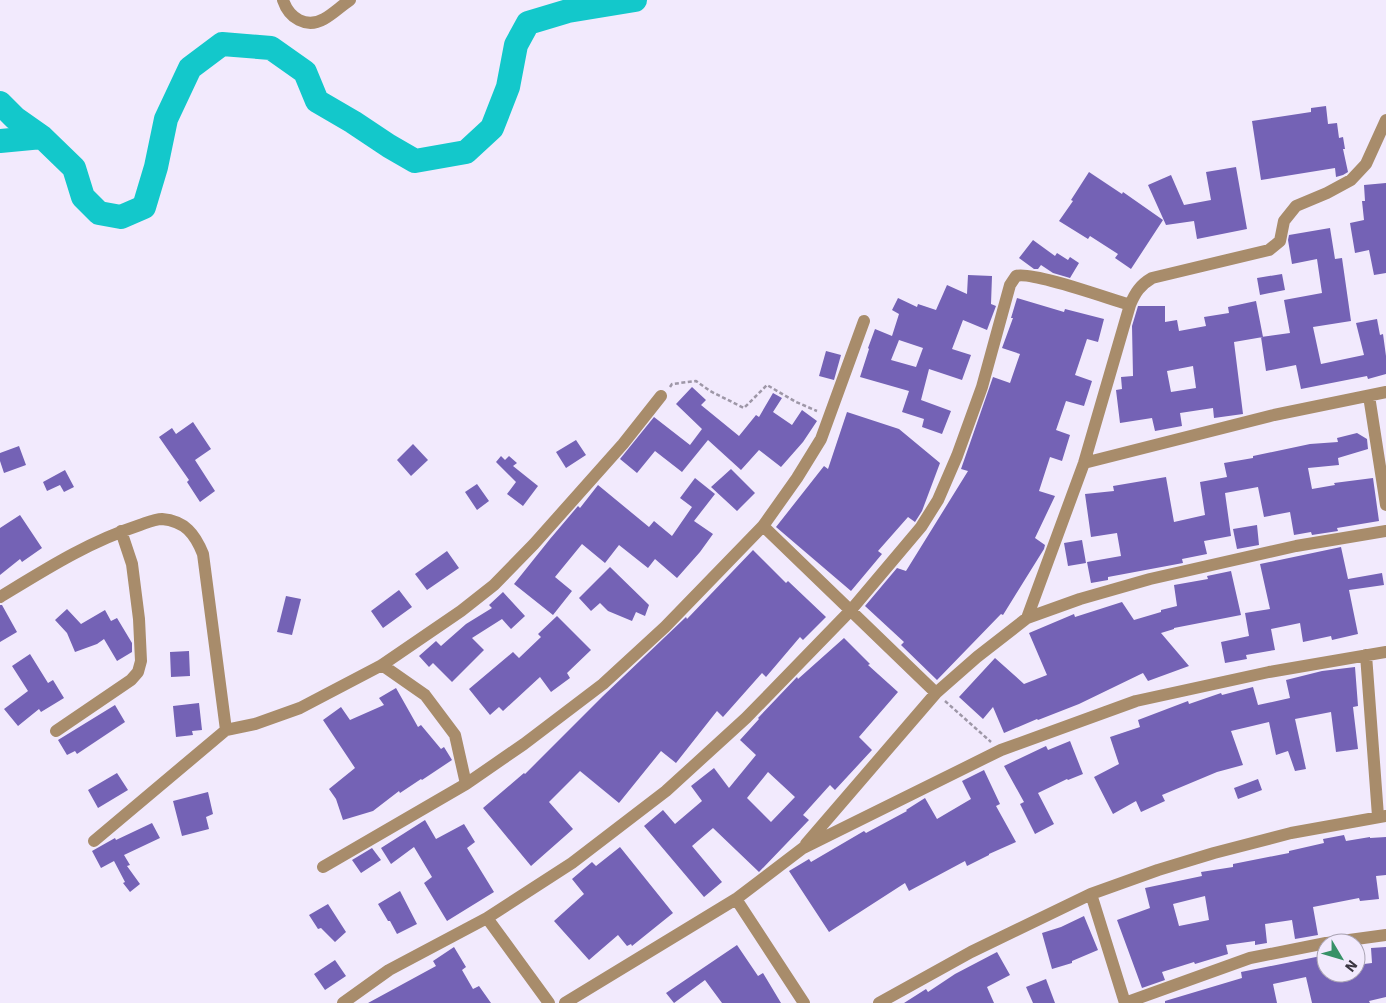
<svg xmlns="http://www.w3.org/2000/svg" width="1386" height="1003" viewBox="0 0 1386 1003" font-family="'IBM Plex Sans',sans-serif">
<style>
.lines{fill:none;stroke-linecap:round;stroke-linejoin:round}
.river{stroke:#13c8cb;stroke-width:24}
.building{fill:#7462b5;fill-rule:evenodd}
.path{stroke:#9e97a7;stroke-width:2.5;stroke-dasharray:4 2.5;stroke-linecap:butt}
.minor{stroke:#a88c6b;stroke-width:12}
</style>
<rect width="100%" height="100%" fill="#f2eafd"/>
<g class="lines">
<path class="river" d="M0,103L15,118L42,137L74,168L83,197L99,213L121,217L144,207L156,167L166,119L190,68L222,44L271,48L305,72L317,101L353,122L389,146L415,161L466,152L492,128L508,87L516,45L528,23L568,11L635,0
M0,141L42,137"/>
</g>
<path class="building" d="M1326,106L1328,124L1337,123L1339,138L1343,137L1345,149H1343L1348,172L1343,175L1336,177L1335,168L1261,180L1252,121L1311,112V108Z
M1236,167L1247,229L1197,239L1194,221L1166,225L1148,185L1171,175L1184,205L1211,200L1206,172Z
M1089,172L1122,194L1123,192L1163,220L1131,269L1115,258L1118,254L1090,236L1088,239L1059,221L1073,201L1071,200Z
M1386,183V273L1374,275L1369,250L1355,253L1350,223L1364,220L1362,201H1365L1364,185Z
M1330,228L1335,259L1342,258L1351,321L1313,327L1321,364L1364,355L1356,323L1377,319L1380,335L1383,334L1386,356V374L1368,379L1367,376L1301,389L1296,365L1266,371L1261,337L1290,333L1284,300L1322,293L1317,259L1292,264L1288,240L1289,235Z
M1033,240L1055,256L1057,253L1068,260L1070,257L1079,263L1070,278L1053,273L1041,265L1038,269H1034L1019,258Z
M1282,274L1285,290L1260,295L1257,278Z
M968,275L992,276L991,304L996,306L987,330L963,320L952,349L971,355L962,380L929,369L921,400L951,411L942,434L922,427L924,419L902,412L909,391L860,377L869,349L868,348L875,329L892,336L899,314L892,310L898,298L917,307L918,304L936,310L947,285L967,294ZM899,340L923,348L916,367L891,360Z
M1017,298L1064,312L1065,309L1104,319L1098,342L1087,339L1075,375L1092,381L1084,406L1066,401L1056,430L1070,435L1062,461L1050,457L1039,491L1055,496L1035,538L1045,545L1044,549L1003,615L1001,614L937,680L901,645L904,642L865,606L897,568L906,571L968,471L961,469L993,377L1010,383L1020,354L1002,348L1013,318H1011Z
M1256,301L1263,337L1234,342L1243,414L1214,418L1213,408L1180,413L1182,426L1155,431L1152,418L1120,423L1116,390L1122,389L1121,377L1133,376L1132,326L1138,306H1165V322L1177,320L1179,331L1206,326L1204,317L1229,313L1228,307ZM1193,366L1196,388L1171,392L1167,371Z
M826,351L841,355L834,380L819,376Z
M692,387L706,400L701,405L739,436L756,415L759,417L773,393L782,398L773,412L792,425L802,410L817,421L803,442L781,467L759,450L741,470L708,440L682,472L655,451L637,473L620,459L654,417L690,445L702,429L676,404Z
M847,412L899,429L940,463L922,511L915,522L908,517L878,551L882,554L851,591L776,527L824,466L828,469Z
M193,422L211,449L195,460L215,491L200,502L187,482L189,480L159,437L172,428L176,434Z
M1357,433L1367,439L1368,449L1338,458L1339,465L1308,468L1312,489L1335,485L1334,483L1373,478L1379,521L1337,528L1338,531L1312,535L1311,532L1294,535L1290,512L1264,517L1258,487L1225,493L1231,536L1204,541L1207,554L1182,559L1183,563L1108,577V580L1091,583L1087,562L1121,556L1117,533L1091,537L1085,494L1114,491L1113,486L1166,477L1174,522L1205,515L1200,482L1227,477L1224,463L1253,458V456L1310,444L1338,442L1337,438Z
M576,440L586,455L566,468L556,452Z
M413,444L428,460L411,476L397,460Z
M19,446L26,465L4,473L0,461V453Z
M501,456L505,460L509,456L517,463L513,466L538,486L523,506L507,494L516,482L496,462Z
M731,469L755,493L737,511L711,487Z
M65,470L74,487L64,492L60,485L47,491L43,482Z
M695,478L715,494L694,521L713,534L700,552L677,578L655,559L648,568L619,545L605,563L582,544L555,577L572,591L553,615L514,584L550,539L578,506L580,508L598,485L649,527L654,521L672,536L692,507L680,498Z
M477,484L489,501L477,510L465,492Z
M20,515L42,548L22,562L20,559L0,575V528Z
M1257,525L1259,545L1237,549L1233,529Z
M1082,540L1086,563L1068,566L1064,543Z
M1341,547L1348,579L1382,573L1384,585L1349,590L1358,634L1332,640L1331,636L1303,642L1300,623L1271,629L1275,650L1246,655L1247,659L1225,663L1221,642L1249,636L1245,613L1270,609L1260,564Z
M753,550L786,583L788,581L826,617L803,640L800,637L766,677L762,673L723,717L717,711L676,763L661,751L619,803L580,771L549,802L573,829L531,866L483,808L524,773L525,774L603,696L686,617L687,619Z
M447,551L459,568L427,590L415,574Z
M610,567L649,605L645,616L636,612L632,621L608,611L600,603L591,611L579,598Z
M1231,571L1241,615L1174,628V629L1161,633L1189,666L1148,681L1143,673L1079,704L1038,720L1037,719L1004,733L993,707L983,719L959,697L995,658L1024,684L1047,675L1029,633L1074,614L1075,617L1122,602L1134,620L1161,612V610L1177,606L1174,585L1208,579L1207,576Z
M399,590L412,607L383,628L371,611Z
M503,592L525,616L511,629L502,619L472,638L484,650L452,682L433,663L429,667L419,656L436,641L441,646L466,624L492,608L489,605Z
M286,596L301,599L292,635L277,632Z
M0,605H2L17,632L0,642Z
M67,609L81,624L105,610L111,621L117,618L132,643V652L117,661L104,639L97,644L75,652L67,633L55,620Z
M557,616L591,650L567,673L570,678L551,692L540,677L503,711L499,707L490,715L469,689L513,652L519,658L541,637L538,634Z
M844,638L870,664L868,665L898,692L859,737L872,750L835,790L830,785L803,815L809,820L759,872L713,828L692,846L722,882L704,897L644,826L663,810L675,824L702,801L691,786L714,768L729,788L756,755L740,740L759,719L758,718L797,677L798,679ZM768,772L795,797L771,822L747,798Z
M189,651L190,676L171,677L170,652Z
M30,654L48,683L53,680L64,698L41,712L39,709L18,726L4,709L28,691L12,666Z
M1355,667L1358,706L1353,707L1358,749L1336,752L1331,712L1295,719L1306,769L1295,771L1288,751L1276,755L1269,722L1231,731L1243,765L1217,772L1162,795L1165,801L1141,812L1136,801L1113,814L1094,777L1119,764L1110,737L1140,727L1138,720L1188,701L1189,704L1221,693L1222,695L1253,687L1258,705L1290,698L1286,680L1322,671Z
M396,688L418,727L421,725L441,749L444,747L452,760L422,780L421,779L400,793L399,791L373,811L343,820L336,799L329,789L355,768L323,720L341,707L350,720L384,705L379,698Z
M199,703L202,730L192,731L193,735L176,737L173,706Z
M115,705L125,722L77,754L75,751L67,755L58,740Z
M1070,741L1083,774L1068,780L1067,779L1038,793L1054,824L1035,834L1020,804L1024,802L1004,766L1046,746L1048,750Z
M984,770L1000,804L996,806L1016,842L989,854V855L967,866L965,861L909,891L905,883L829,932L789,871L809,859L811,862L864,831L866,833L907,811L906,810L925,798L937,819L971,799L962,781Z
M117,773L128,790L98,808L88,790Z
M1258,779L1262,790L1238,799L1234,788Z
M208,792L213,814L206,817L209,829L182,836L173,801Z
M425,820L436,839L464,824L475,842L467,848L494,892L447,921L424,883L432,877L414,847L391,864L381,848Z
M152,823L160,838L124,855L130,865L127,866L140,884L130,892L123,883L125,882L114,861L101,868L92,851L115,838L116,840Z
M1344,835L1346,841L1370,837V838L1386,837V875L1376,876L1379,899L1360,901L1359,898L1313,907L1318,935L1295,939L1292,920L1265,924L1267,943L1255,945V941L1226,945L1228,954L1195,964L1194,962L1162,972L1165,980L1142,988L1117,920L1150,908L1145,888L1202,876L1201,872L1233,867V864L1289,853V851L1324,843L1323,839ZM1205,896L1209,920L1179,926L1173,904Z
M620,847L673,913L632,946L631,944L627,946L618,935L589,960L554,921L584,894L572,879L592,862L596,866Z
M372,848L381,860L361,873L352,860Z
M400,891L417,924L397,934L390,921H388L378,904Z
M328,904L346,932L335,942L321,928L318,929L309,915Z
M1084,916L1098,950L1072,961V963L1052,969L1042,933L1061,927Z
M737,945L758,976L763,973L781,1003H722L705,980L674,1003L666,993Z
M454,947L466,967L462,970L473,989L479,986L491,1003H368L436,966L433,961Z
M1386,947V997L1369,1001L1370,1003H1312L1306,977L1273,984L1277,1003H1165V1001L1242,978L1241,972L1326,955V973H1356V965L1372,963L1371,948Z
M997,952L1010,975L987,987L994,1003H904L926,989L928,992L955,974Z
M335,960L346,976L325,990L314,974Z
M1046,979L1055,1003H1033L1026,987Z"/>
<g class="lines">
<path class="path" d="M670,387L672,384L696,381L710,391L744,408L767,385L796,402L817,411
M945,701L991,742"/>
<path class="minor" d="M283,0C289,18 306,29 324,19C333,14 341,6 350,0
M1369,396L1386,505
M1084,463L1274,415L1386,392
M763,526L936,693
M0,597C46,569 88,542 140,525C146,523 155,519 162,519C185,521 195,534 203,554L226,730
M1027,618L1084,463L1130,305C1135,293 1140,285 1152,278L1269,250L1280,241L1284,221L1296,206L1327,193L1351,180L1366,164L1386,120
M1366,655L1378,816
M382,665L425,695L455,735L466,784
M56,731L131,680L138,672L141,661L139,619L132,564L121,531
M94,841L226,730L255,724L300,708L382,665L461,611L494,585L534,544L623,444L661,396
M806,844L936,693L977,657L1027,618L1080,599L1150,579L1296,546L1386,531
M323,867L466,784L524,744L603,684L665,627L763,526L797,478L821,439L864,321
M1091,894L1125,1003
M736,899L804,1003
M487,918L549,1003
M1327,943L1386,935
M343,1003L389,970L487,918L572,863L666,791L746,718L851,610L921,527L938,500L957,456L982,387L1010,285L1016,276C1032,271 1109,299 1130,305
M565,1003L736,899L803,848L1001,750L1136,701L1269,672L1386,652
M879,1003L971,952L1091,894L1158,870L1214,853L1291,833L1386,816
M1125,1003L1250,958L1326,943"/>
</g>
<g transform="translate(1341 958) rotate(128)"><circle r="24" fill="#f2eafd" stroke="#a8a2b2"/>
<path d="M0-4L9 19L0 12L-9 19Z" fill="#379167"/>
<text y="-8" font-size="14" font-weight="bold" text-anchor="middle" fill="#3a3541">N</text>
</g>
</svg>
